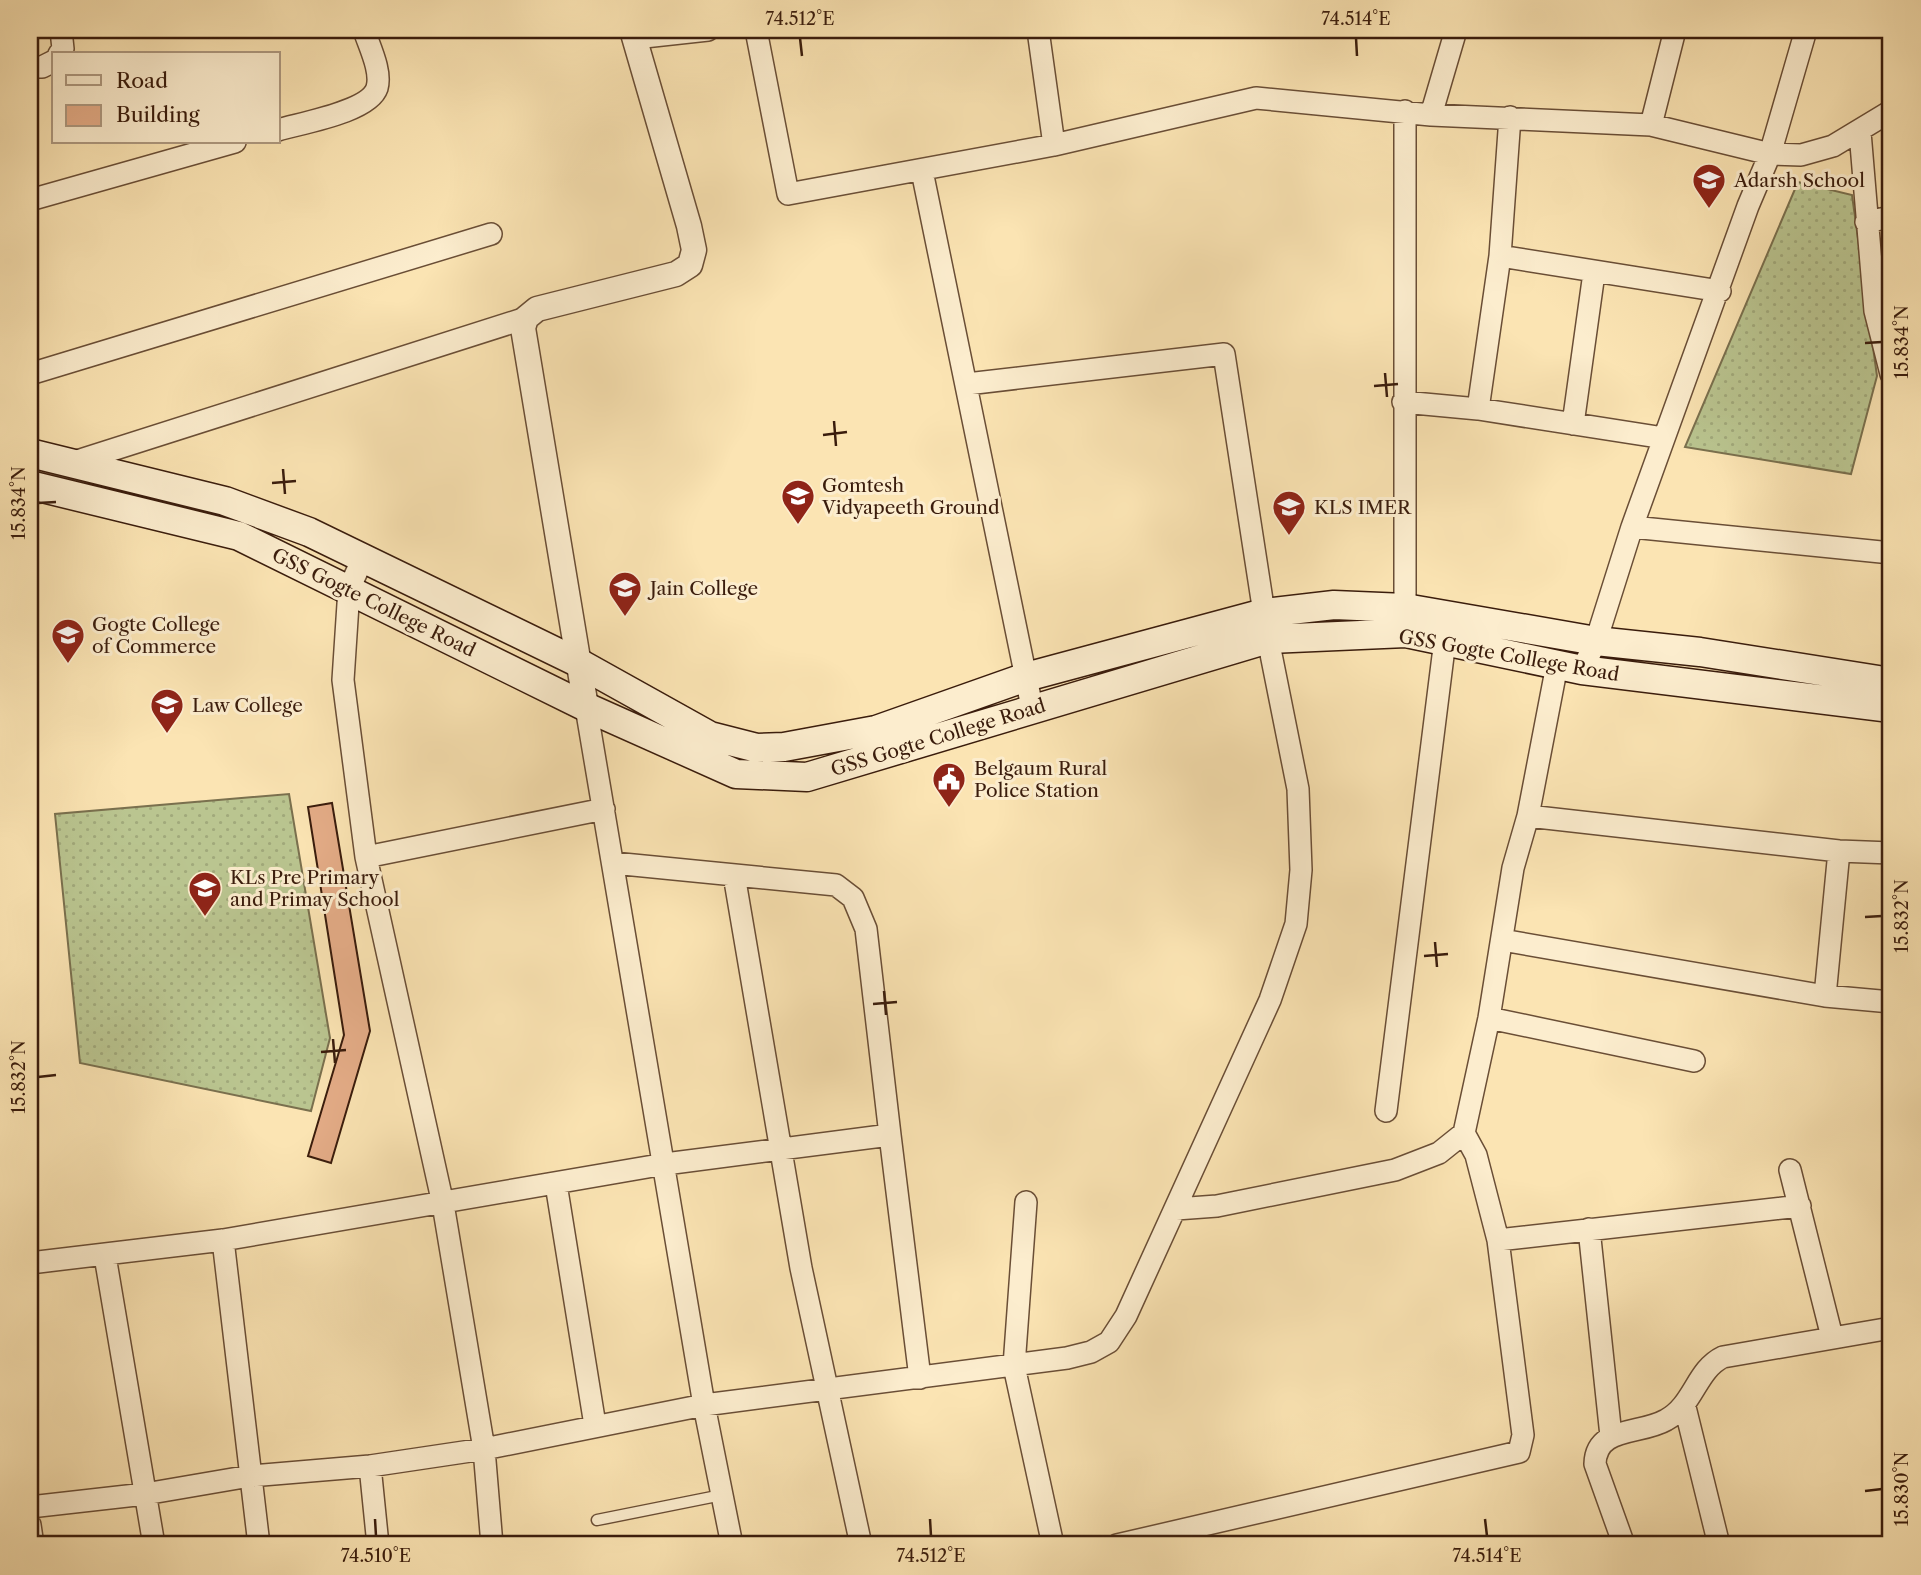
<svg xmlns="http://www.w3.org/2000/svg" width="1921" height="1575" viewBox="0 0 1921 1575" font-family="'Libre Caslon Text',serif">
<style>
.grass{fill:url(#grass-dots);stroke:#7a704e;stroke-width:2}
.building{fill:#e4ac87;stroke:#3a1c0c;stroke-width:2}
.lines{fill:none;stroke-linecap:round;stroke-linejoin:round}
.service-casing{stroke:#6a4e36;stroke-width:13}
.minor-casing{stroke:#6a4e36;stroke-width:24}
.tertiary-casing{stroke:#6a4e36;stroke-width:27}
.secondary-casing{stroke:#3a1c0c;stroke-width:31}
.service{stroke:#fcedce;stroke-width:10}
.minor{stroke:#fcedce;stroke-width:21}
.tertiary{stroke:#fcedce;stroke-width:24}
.secondary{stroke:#fcedce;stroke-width:28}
.ticks{fill:none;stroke:#3a1c0c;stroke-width:2.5}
.labels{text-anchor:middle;stroke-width:6;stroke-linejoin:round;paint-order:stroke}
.poi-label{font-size:19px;fill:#3a1c0c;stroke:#fcedce;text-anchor:start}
.street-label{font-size:19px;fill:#3a1c0c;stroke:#fcedce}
.neatline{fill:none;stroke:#3a1c0c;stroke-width:2.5}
.ticks-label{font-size:18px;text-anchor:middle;fill:#3a1c0c}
</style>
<defs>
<pattern id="grass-dots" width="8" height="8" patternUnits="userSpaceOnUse" patternTransform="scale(1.75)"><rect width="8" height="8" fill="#bac590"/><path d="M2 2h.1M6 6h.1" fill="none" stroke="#a1a97b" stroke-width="1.8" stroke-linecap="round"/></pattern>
</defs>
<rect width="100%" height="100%" fill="#fbe4b3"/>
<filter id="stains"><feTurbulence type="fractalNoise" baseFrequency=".00286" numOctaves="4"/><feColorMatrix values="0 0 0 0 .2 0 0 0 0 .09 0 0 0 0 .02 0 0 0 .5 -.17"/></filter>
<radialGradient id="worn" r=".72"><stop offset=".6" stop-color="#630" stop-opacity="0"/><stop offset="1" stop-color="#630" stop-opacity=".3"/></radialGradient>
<path class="grass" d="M1798,182L1852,195L1877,376L1851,474L1685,447Z
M289,794L330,1038L311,1111L80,1063L55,814Z"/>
<path class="building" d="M332,803L370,1031L331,1163L308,1156L344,1035L308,807Z"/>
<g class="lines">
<defs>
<path id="service" d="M597,1520L722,1495"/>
<path id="minor" d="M756,30L788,194L1054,145L1256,98L1431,115L1651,125L1770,154L1801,155L1833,146L1891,111
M1038,30L1054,145
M635,38L708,30
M59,54L63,49L61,30
M30,67H42L54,61
M1405,111V620
M1431,115L1456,30
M1651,125L1675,30
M278,130C301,123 369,112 377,88C382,71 369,46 364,30
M1860,132L1875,311L1891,374
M922,171L1032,707
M30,200L235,142
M1866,222L1891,217
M1500,256L1720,291
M30,374L491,234
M1403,402L1478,409L1664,438
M1478,409L1500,256L1510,117
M1573,424L1594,273
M71,463L526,318
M1632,527L1891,553
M363,558L349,589L343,680L366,857L443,1204L484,1449L492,1545
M1582,670L1596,641L1632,527L1748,206L1770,154L1806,30
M586,707L704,1405L732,1545
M1528,816L1839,851L1891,853
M366,857L604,809
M613,863L836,885L853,898L866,929L890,1135
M734,875L801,1268L861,1545
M1502,940L1825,996L1891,1002
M1825,996L1839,851
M1489,1018L1694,1061
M1386,1111L1445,640
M1790,1170L1832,1337
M556,1184L595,1425
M1026,1202L1014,1366L1053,1545
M1176,1209L1217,1206L1395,1170L1439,1153L1464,1133L1489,1018L1513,868L1528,816L1557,665
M1589,1229L1611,1436
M223,1240L259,1545
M1498,1240L1800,1206
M105,1256L154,1545
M30,1263L223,1240L665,1164L890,1135L920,1378
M1685,1407L1719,1545
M370,1466L378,1545
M30,1507L145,1494L250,1476L370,1466L484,1449L704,1405L1067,1358L1091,1352L1109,1342L1126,1316L1270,1000L1296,924L1301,870L1298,789L1268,639L1224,354L967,384
M30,1525L33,1545
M1117,1545L1519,1452L1523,1435L1498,1240L1476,1155L1464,1133
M1624,1545L1595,1464C1596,1426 1640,1435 1666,1420C1694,1405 1696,1370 1723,1357L1891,1328"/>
<path id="tertiary" d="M586,707L523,328L526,318L537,309L676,274L690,265L694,250L689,226L632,30"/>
<path id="secondary" d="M30,453L225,501L309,532L579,663L710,736L757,748L784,747L876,730L1026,677L1264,613L1334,605L1405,608L1596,641L1700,652L1891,682
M30,485L239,536L586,707L736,774L807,777L1268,639L1406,633L1582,670L1891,708"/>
</defs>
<use href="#service" class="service-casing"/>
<use href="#minor" class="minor-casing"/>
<use href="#tertiary" class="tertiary-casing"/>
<use href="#secondary" class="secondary-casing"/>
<use href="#service" class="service"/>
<use href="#minor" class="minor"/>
<use href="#tertiary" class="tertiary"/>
<use href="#secondary" class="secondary"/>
</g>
<path class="ticks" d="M800,38L802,56M1356,38L1357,56M1865,343L1882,342M1385,373L1387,397M1374,386L1398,384M834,421L836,446M823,435L847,432M283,469L285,494M272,483L296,481M38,503L56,502M1865,917L1882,916M1435,942L1437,967M1424,956L1448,954M884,991L886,1015M873,1004L897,1002M333,1039L335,1063M321,1052L346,1050M38,1077L56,1075M1865,1491L1882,1489M375,1519L376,1536M930,1519L931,1536M1485,1519L1487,1536"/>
<defs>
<symbol id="school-pin" viewBox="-11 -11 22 30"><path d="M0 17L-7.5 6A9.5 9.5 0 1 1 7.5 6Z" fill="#8f2418" stroke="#fcedce"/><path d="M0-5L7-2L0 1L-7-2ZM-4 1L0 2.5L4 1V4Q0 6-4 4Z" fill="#fff"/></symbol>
<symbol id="university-pin" viewBox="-11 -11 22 30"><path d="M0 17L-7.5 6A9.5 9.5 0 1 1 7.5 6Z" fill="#8f2418" stroke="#fcedce"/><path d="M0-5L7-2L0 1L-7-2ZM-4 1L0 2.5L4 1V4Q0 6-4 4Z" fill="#fff"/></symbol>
<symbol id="civic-pin" viewBox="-11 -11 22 30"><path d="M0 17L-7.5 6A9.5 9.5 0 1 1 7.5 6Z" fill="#8f2418" stroke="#fcedce"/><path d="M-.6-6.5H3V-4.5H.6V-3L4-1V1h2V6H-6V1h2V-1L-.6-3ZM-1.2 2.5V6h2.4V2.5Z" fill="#fff"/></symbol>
</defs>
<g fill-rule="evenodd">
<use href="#school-pin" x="1690" y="161" width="38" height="52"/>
<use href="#university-pin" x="779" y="477" width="38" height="52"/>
<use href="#university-pin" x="1270" y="488" width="38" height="52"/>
<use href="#university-pin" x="606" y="569" width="38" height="52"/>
<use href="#university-pin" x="49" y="616" width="38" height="52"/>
<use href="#school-pin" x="148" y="686" width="38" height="52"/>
<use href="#civic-pin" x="930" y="760" width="38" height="52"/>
<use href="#school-pin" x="186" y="869" width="38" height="52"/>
</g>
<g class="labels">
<g class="poi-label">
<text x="1734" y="187">Adarsh School</text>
<text x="822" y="492">Gomtesh<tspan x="822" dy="22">Vidyapeeth Ground</tspan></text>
<text x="1314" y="514">KLS IMER</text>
<text x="650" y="595">Jain College</text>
<text x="92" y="631">Gogte College<tspan x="92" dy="22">of Commerce</tspan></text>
<text x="192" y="712">Law College</text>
<text x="974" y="775">Belgaum Rural<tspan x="974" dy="22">Police Station</tspan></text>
<text x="230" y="884">KLs Pre Primary<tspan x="230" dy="22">and Primay School</tspan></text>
</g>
<g class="street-label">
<text transform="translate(374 602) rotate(26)" y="7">GSS Gogte College Road</text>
<text transform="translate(1509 655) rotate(10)" y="7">GSS Gogte College Road</text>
<text transform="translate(938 737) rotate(-17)" y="7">GSS Gogte College Road</text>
</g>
</g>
<rect width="1921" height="1575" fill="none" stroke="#fbe4b3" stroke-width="77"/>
<rect x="52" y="52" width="228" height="91" fill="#fcedce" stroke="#ae9980" stroke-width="2"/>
<rect x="66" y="75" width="35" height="10" fill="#fcedce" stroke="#ae9980" stroke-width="2"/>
<text x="116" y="88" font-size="21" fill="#3a1c0c">Road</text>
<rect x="66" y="105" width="35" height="21" fill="#e4ac87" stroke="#ae9980" stroke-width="2"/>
<text x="116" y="122" font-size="21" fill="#3a1c0c">Building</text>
<rect x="38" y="38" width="1844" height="1498" class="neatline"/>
<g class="ticks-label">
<text x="800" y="25">74.512°E</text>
<text x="1356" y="25">74.514°E</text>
<text transform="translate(1902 342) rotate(-90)" y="6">15.834°N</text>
<text transform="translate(19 503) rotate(-90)" y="6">15.834°N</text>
<text transform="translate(1902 916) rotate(-90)" y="6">15.832°N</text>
<text transform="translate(19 1077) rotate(-90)" y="6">15.832°N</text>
<text transform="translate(1902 1489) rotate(-90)" y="6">15.830°N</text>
<text x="376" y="1562">74.510°E</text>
<text x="931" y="1562">74.512°E</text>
<text x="1487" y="1562">74.514°E</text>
</g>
<rect width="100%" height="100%" filter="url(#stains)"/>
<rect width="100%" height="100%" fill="url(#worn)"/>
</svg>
